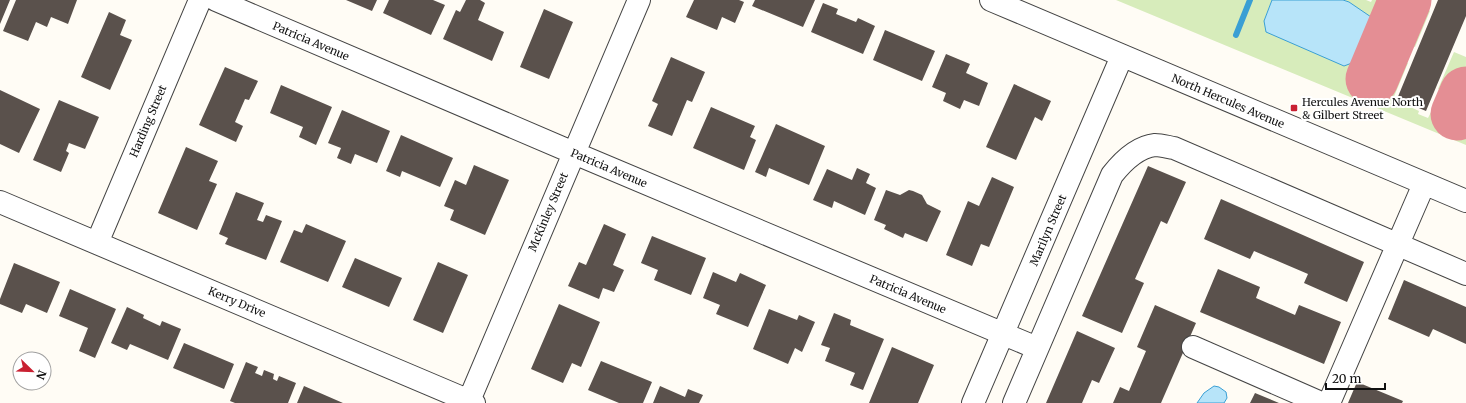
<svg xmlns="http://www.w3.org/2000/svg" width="1466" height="403" viewBox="0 0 1466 403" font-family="Merriweather,serif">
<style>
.grass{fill:#d7ecbb}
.water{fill:#b7e4f9;stroke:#3a9fd4}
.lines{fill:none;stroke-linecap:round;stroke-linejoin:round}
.stream{stroke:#3a9fd4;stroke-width:6}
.taxiway{stroke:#e48e94;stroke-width:53}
.building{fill:#5a514c}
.minor-casing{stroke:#444;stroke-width:24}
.minor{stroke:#fff;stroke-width:22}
.poi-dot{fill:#c92132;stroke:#fff;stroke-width:1.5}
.labels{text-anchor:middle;stroke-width:4;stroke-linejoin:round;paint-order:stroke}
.street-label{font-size:11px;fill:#111;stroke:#fff}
.poi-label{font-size:11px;fill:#111;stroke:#fff;text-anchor:start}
</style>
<rect width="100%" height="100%" fill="#fffcf5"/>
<path class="grass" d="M1116,0H1272L1264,21L1374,20L1349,2L1343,0H1366L1371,2L1372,0H1397L1363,79L1381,86L1391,62L1396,58L1408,63L1393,99L1419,111L1418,114L1428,118L1435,104L1450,110L1454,121L1457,123L1466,119V145Z
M1415,6H1419L1430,11L1415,47L1405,43L1401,36L1411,9Z
M1454,52L1466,57C1466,75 1466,79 1454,94L1448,93L1438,89Z"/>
<path class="water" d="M1272,0H1343L1349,2L1374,19L1373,37L1360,60L1344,66L1266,32L1264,21Z
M1214,386L1219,387L1226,392L1227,398L1224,403H1197L1204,393Z"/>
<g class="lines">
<path class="stream" d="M1236,35L1250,0"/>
<path class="taxiway" d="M1372,79L1405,0
M1457,114L1466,93"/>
</g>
<path class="building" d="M0,0H10L0,24Z
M16,0H77L68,24L51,17L47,27L36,22L28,41L3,31Z
M346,0H377L372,11Z
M389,0H433L445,5L431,35L383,13Z
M466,0H480L485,3L478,20L504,32L492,61L443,39L456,10L460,12Z
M694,0H739L744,2L735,23L722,17L717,30L686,17Z
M755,0H815L803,27L752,6Z
M1438,0H1466V16L1426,111L1397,99Z
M823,3L838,9L836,14L856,22L858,18L875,26L863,54L811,32Z
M544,9L573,22L549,79L520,67Z
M109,12L126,20L120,35L132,40L110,90L81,77Z
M885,30L935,51L922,81L873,60Z
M946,54L970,64L966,73L988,83L979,106L964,100L960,109L943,101L946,93L932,87Z
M671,57L705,72L692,102L687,100L672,136L648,126L658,104L652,101Z
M225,67L258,81L249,100L245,99L235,122L243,126L236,142L199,125Z
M1014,84L1051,101L1042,121L1035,117L1016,160L986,147Z
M281,85L332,107L316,145L299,137L303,127L270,113Z
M0,90L40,109L19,153L0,144Z
M59,100L99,117L85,149L69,143L66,151L69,153L61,172L33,160Z
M711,107L755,126L750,137L756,140L744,170L693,148Z
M342,110L390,131L377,163L355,154L351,164L337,158L341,148L328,143Z
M776,124L825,146L809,185L769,168L766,177L755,172Z
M401,135L453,158L440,187L402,171L400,177L386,171Z
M186,147L218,161L209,181L217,184L197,230L158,213Z
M474,165L509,180L485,235L450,220L454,210L444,206L455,180L466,185Z
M1148,166L1186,182L1167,224L1161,221L1135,279L1144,283L1122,333L1082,316Z
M857,168L870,174L866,183L876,188L865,215L834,201L832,208L813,200L827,169L852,180Z
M992,177L1014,187L989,247L981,244L972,266L946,255L968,201L979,206Z
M886,190L900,195L909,190L913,191L922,195L927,204L941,211L927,242L905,233L903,238L884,229L886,225L874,220Z
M236,192L264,203L257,220L263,222L266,215L282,221L266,260L225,244L228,238L219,234Z
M1221,199L1364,262L1347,302L1304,283L1308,274L1254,251L1250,259L1204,239Z
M306,224L346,241L328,282L280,262L294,230L302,233Z
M604,224L626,234L613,265L624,270L614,292L603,288L599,299L568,286L579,262L586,265Z
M652,236L706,258L691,295L654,280L658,270L641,263Z
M355,258L402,278L389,307L342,287Z
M438,262L468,275L443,333L413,320Z
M14,263L60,282L47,313L26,304L22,313L0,304V299Z
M1218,269L1260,287L1256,298L1295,315L1299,305L1341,322L1324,364L1200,312Z
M713,272L736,282L740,273L766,285L748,327L716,314L720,305L703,298Z
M1404,280L1466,307V344L1433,329L1429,337L1388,319Z
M70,289L116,309L95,358L79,351L88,328L59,316Z
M559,304L600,322L581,367L572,363L563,383L531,369Z
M1155,305L1196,323L1161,403H1113L1120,387L1129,391L1146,351L1137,347Z
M127,307L144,315L143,318L160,326L162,321L181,329L168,360L130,344L127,350L111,343Z
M769,309L797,320L799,315L815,322L802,352L795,348L788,364L753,349Z
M834,313L851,320L850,325L884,339L863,390L850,385L855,373L825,361L830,348L821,345Z
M1077,331L1115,348L1099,383L1092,380L1082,403H1046Z
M184,343L234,364L224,389L173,368Z
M892,347L934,365L918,403H869Z
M601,361L652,382L643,403H619L588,390Z
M246,362L258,367L255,373L262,376L264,370L274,374L273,379L277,381L279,376L296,383L288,403H235L230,401Z
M1357,382L1403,401L1402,403H1348Z
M304,386L343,403H297Z
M660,386L685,397L688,389L703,395L699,403H653Z
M1255,393L1279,403H1250Z"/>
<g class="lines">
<defs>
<path id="minor" d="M216,0L574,153L1037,348
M991,0L1466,201
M0,202L474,403
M97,243L200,0
M1193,347L1321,403
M468,403L639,0
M973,403L1122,56
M1014,403L1112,175C1123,161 1137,147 1155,145C1161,145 1168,147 1174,148L1466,274
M1329,403L1424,184"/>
</defs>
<use href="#minor" class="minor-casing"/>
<use href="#minor" class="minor"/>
</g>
<rect class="poi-dot" x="1290" y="104" width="8" height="8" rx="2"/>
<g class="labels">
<g class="street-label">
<text transform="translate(311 41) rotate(23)" y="4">Patricia Avenue</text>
<text transform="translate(1228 101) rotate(23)" y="4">North Hercules Avenue</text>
<text transform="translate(148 121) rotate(-67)" y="4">Harding Street</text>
<text transform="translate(609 168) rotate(23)" y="4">Patricia Avenue</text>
<text transform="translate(548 212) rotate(-67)" y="4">McKinley Street</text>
<text transform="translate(1048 230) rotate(-67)" y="4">Marilyn Street</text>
<text transform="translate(908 294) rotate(23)" y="4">Patricia Avenue</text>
<text transform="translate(237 302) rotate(23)" y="4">Kerry Drive</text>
</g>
<g class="poi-label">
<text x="1302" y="106">Hercules Avenue North<tspan x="1302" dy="13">&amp; Gilbert Street</tspan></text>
</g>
</g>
<g transform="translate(32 371) rotate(113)"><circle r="19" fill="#ffffff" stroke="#a0a0a0"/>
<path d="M0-3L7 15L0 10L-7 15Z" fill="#c92132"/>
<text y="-6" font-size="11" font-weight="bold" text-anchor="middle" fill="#111111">N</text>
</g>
<path d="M1326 383v6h59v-6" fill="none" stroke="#111111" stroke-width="2"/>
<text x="1332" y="383" font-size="12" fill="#111111" stroke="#ffffff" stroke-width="3" paint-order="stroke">20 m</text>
</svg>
